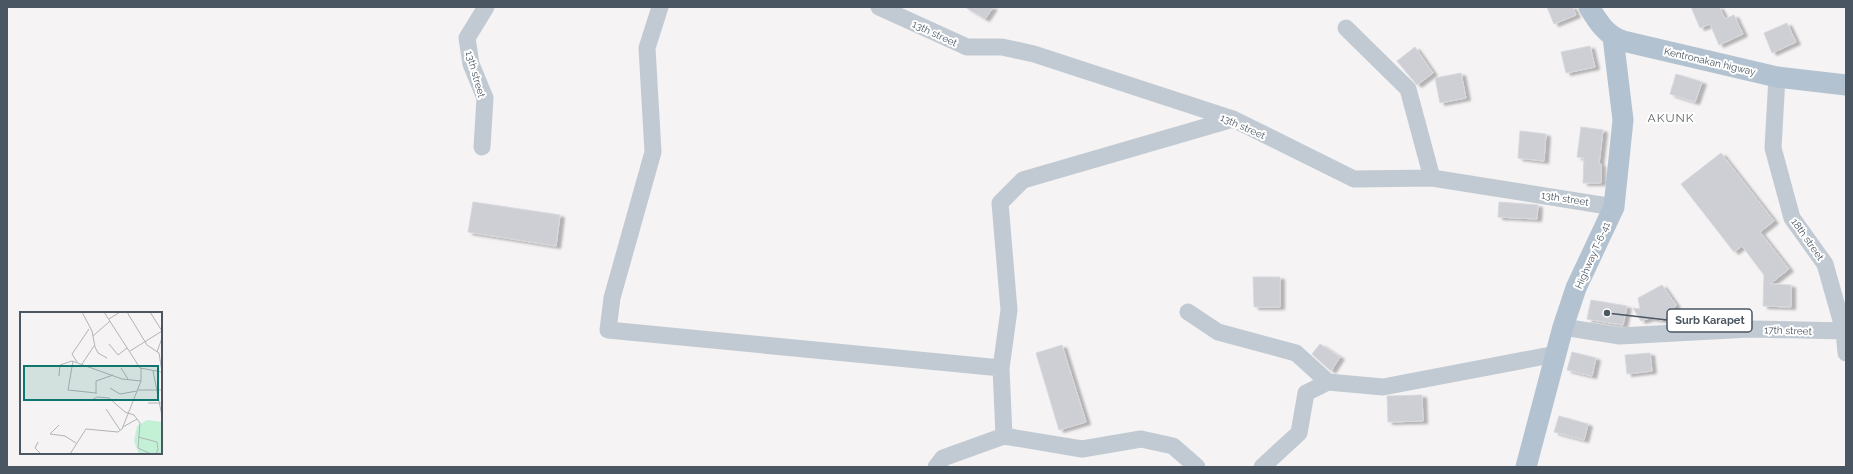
<svg xmlns="http://www.w3.org/2000/svg" width="1853" height="474" viewBox="0 0 1853 474" font-family="Raleway,sans-serif">
<style>
.building{fill:#cdcfd5;stroke:#d7d9de;filter:url(#shadow)}
.lines{fill:none;stroke-linecap:round;stroke-linejoin:round}
.minor{stroke:#c1cad2;stroke-width:17}
.major{stroke:#b3c2d1;stroke-width:21}
.labels{text-anchor:middle;stroke-width:4;stroke-linejoin:round;paint-order:stroke}
.street-label{font-size:10px;fill:#4a5661;stroke:#fff}
.quarter-label{font-size:12px;letter-spacing:1px;fill:#5f6368;stroke:#fff}
.inset-road{fill:none;stroke:#b1b4b9;stroke-width:1}
.view{fill:#0f766e;fill-opacity:0.15;stroke:#0f766e;stroke-width:2}
.inset-edge{fill:none;stroke:#4a5661;stroke-width:2}
.leader{fill:none;stroke:#4a5661;stroke-width:1.5}
.callout-dot{fill:#4a5661;stroke:#fff;stroke-width:1.5}
.callout{fill:#fff;stroke:#4a5661;stroke-width:1.5}
.callout-label{font-size:11px;text-anchor:middle;font-weight:bold;fill:#4a5661}
</style>
<defs>
<filter id="shadow"><feDropShadow dx="4.5" dy="2.5" stdDeviation="1" flood-color="#0004"/></filter>
</defs>
<rect width="100%" height="100%" fill="#f5f3f3"/>
<path class="building" d="M965,7H993L985,19Z
M1547,7H1572L1576,15L1554,24Z
M1691,7H1719L1725,19L1734,15L1743,34L1719,45L1710,24L1700,28Z
M1787,23L1796,42L1772,53L1764,33Z
M1590,46L1595,67L1566,73L1561,52Z
M1415,47L1433,73L1417,85L1397,61Z
M1461,73L1466,98L1440,103L1435,78Z
M1676,74L1702,82L1695,102L1670,94Z
M1581,127L1603,130L1599,164H1601V183H1583L1584,158L1577,157Z
M1520,131L1546,134L1544,161L1518,158Z
M1721,153L1774,221L1760,232L1789,269L1770,284L1791,285V307L1763,306L1764,275L1742,246L1734,252L1681,184Z
M473,202L560,215L556,246L468,232Z
M1499,202L1538,205L1537,219L1498,217Z
M1253,277H1280V307H1254Z
M1662,285L1676,305L1663,320L1650,318L1641,321L1633,308L1640,309L1638,298Z
M1591,300L1627,306L1623,325L1587,319Z
M1320,344L1340,357L1331,371L1312,354Z
M1062,345L1086,422L1059,430L1036,353Z
M1572,352L1596,358L1592,376L1567,370Z
M1650,353L1652,371L1627,374L1625,355Z
M1422,395L1423,421L1388,422L1387,396Z
M1559,416L1588,424L1584,440L1554,432Z"/>
<g class="lines">
<path class="minor" d="M660,7L647,48L653,152L612,298L608,330L1001,368
M879,7L967,47H1002L1034,54L1233,119L1354,179L1432,178L1614,207
M1346,28L1408,89L1432,178
M1777,77L1773,148L1792,218L1825,264L1844,331L1846,353
M482,147L485,98L471,64L467,38L486,7
M1188,312L1218,332L1296,353L1328,382L1383,387L1556,354
M1563,327L1620,336L1750,329L1846,331
M1004,436L1001,368L1009,310L1000,203L1023,180L1233,119
M936,467L943,458L1004,436L1082,449L1141,439L1173,446L1197,467
M1262,467L1299,433L1306,393L1328,382"/>
<path class="major" d="M1589,7C1598,22 1606,35 1623,41L1777,77L1846,85
M1526,467L1563,327L1576,288L1614,207L1623,120L1613,37"/>
</g>
<g class="labels">
<g class="street-label">
<text transform="translate(935 33) rotate(25)" y="4">13th street</text>
<text transform="translate(1710 61) rotate(13)" y="4">Kentronakan higway</text>
<text transform="translate(476 74) rotate(74)" y="4">13th street</text>
<text transform="translate(1243 126) rotate(24)" y="4">13th street</text>
<text transform="translate(1565 198) rotate(9)" y="4">13th street</text>
<text transform="translate(1808 239) rotate(55)" y="4">18th street</text>
<text transform="translate(1592 255) rotate(-66)" y="4">Highway T-6-41</text>
<text transform="translate(1788 330) rotate(2)" y="4">17th street</text>
</g>
<g class="quarter-label">
<text x="1671" y="122">AKUNK</text>
</g>
</g>
<g transform="translate(20 312)">
<rect width="142" height="142" fill="#f5f3f3"/>
<path d="M127,108L142,110V142H119L114,129L117,114Z" fill="#c3f1d5"/>
<path class="inset-road" d="M62,0L72,19L75,35L78,41L87,46M84,0L120,56L142,60M107,0L127,33L139,41L142,60M89,7L100,0M73,24L90,9M89,32L98,43L107,36M110,39L142,19L130,0M137,40L142,26M53,49L48,78L76,81M57,50L52,42L69,17M62,52L74,34M101,56L108,67M133,59L142,104M39,64L40,53L52,49L102,67L121,69M90,76L100,82L117,79M118,78H142M76,82V69L93,63M70,89L77,85L89,86L105,100L114,103L120,111L118,136L131,142M128,91H142M86,97L100,118M39,113L30,122L45,124L56,131M103,115L117,107M118,125L137,130L138,137L136,142M18,130L15,136L21,142M50,142L66,117L98,120L102,117L121,69V56"/>
<path class="view" d="M4,54H138V88H4Z"/>
<rect width="142" height="142" class="inset-edge"/>
</g>
<path class="leader" d="M1607 313L1667 320"/>
<circle class="callout-dot" cx="1607" cy="313" r="4"/>
<rect class="callout" x="1667" y="309" width="85" height="23" rx="4"/>
<g class="callout-label">
<text x="1710" y="324">Surb Karapet</text>
</g>
<rect width="1853" height="474" fill="none" stroke="#4a5661" stroke-width="16"/>
</svg>
